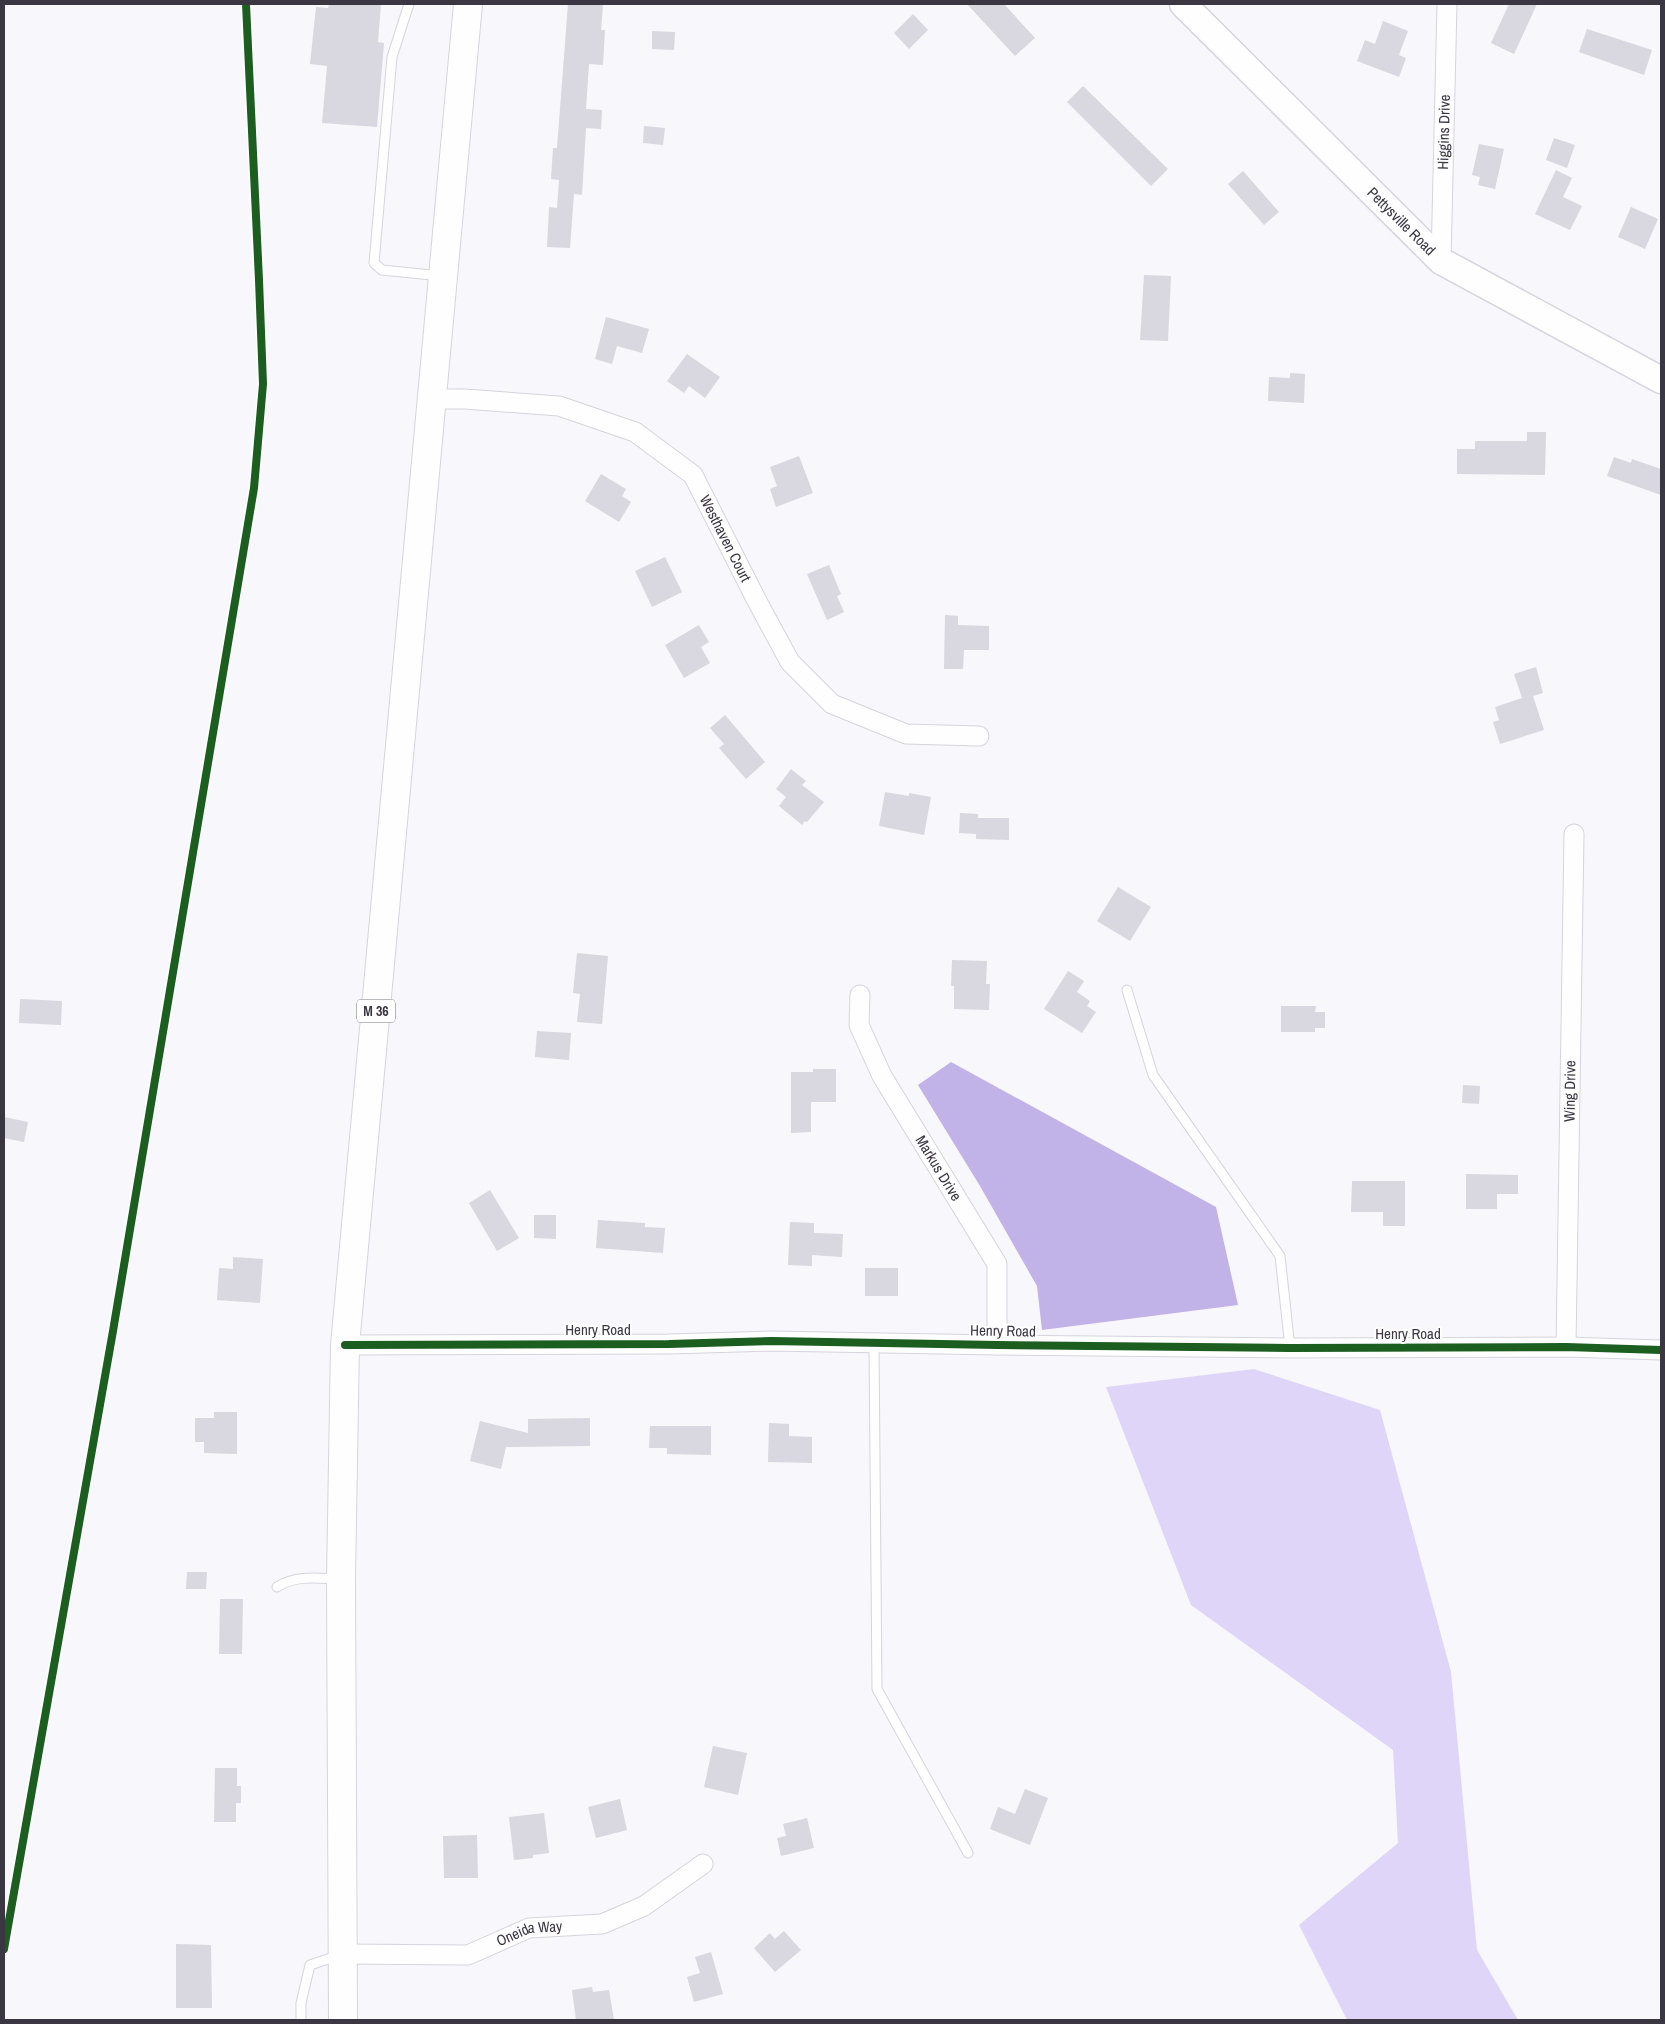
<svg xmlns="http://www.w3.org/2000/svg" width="1665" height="2024" viewBox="0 0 1665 2024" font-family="'Archivo Narrow',sans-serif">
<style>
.green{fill:#dfd5f9}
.water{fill:#c1b2e7}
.building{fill:#d9d7df}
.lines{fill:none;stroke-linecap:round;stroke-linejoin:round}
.lane-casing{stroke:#d6d4dc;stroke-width:11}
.street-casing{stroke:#d6d4dc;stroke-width:21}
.secondary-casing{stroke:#d6d4dc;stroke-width:29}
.primary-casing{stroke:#d6d4dc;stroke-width:30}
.lane{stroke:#fefefe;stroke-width:9}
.street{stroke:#fefefe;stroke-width:19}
.secondary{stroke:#fefefe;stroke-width:26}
.primary{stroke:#fefefe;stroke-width:28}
.cycleway-casing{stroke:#fff;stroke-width:11}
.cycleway{stroke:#1b5e20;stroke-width:8}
.labels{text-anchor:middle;stroke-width:4;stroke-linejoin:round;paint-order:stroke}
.shield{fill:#fff;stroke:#75737b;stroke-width:1}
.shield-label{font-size:14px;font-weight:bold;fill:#3a3743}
.street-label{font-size:15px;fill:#3a3743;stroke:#fff}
</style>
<rect width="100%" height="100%" fill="#f8f7fb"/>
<path class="green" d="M1254,1369L1380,1410L1451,1672L1477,1950L1518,2020H1347L1299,1925L1398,1843L1393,1750L1191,1605L1106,1387Z"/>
<path class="water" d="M951,1062L1216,1207L1238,1305L1042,1330L1037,1286L980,1186L918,1085Z"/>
<path class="building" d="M329,4H381L378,42L384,43L377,127L322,123L327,66L310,64L316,7L328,8Z
M568,4H603L601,30H605L603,65L589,64L586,109L602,110L601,129L586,128L582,195L574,194L570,248L547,247L549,207L557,208L559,180L551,179L553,148H557Z
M967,4H1004L1035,38L1015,56Z
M1509,4H1537L1514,54L1491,43Z
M913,14L928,30L909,49L894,33Z
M1383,21L1408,31L1399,55L1406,58L1399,77L1357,61L1365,40L1375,44Z
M1587,29L1652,50L1644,75L1579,52Z
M652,31L675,32L674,50L652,49Z
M1083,86L1168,169L1151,186L1067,102Z
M644,126L665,128L663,145L643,143Z
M1554,138L1575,145L1567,168L1546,160Z
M1479,144L1504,149L1495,189L1478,185L1480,177L1472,175Z
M1556,170L1572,178L1563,197L1582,206L1570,230L1535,214Z
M1243,171L1279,212L1264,225L1228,184Z
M1631,207L1658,219L1645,249L1618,237Z
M1144,275L1171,276L1168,341L1140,340Z
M606,317L649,329L642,353L617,346L612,364L595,359Z
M687,354L720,377L705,398L689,386L684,393L667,381Z
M1290,373L1305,374L1304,403L1268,401L1269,377L1290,378Z
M1527,432H1546L1545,475L1457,474V449H1475V441H1527Z
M799,456L813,493L776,507L770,489L777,486L770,467Z
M1614,457L1631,463L1632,459L1661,469V495L1607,476Z
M601,474L626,489L622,496L631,502L619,522L585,501Z
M665,557L682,592L652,607L635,571Z
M829,565L841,594L837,596L844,612L827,620L807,574Z
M945,615L958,616V625L989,626V650H964L963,669H944Z
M699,625L709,642L701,647L710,663L684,678L665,645Z
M1536,667L1543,693L1533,696L1544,730L1500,744L1493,722L1499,720L1495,707L1522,698L1514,674Z
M725,715L765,762L746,779L719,748L724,744L710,728Z
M791,769L806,781L802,785L824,802L807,822L805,821L802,825L779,806L786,797L776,789Z
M885,792L909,796V793L931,797L924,835L879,826Z
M960,813L978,814V818H1009V840L976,839V834L959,833Z
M1118,887L1151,907L1130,941L1097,921Z
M577,953L608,956L602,1024L577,1022L580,994L573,993Z
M952,960L987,961L986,984H990L989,1010L954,1009V986H951Z
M1068,971L1084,981L1077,992L1090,1001L1087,1006L1096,1012L1082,1033L1044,1009Z
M20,999L62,1001L61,1025L19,1023Z
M1281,1006H1316L1315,1012H1325V1028H1315V1032H1281Z
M537,1031L571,1033L569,1060L535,1057Z
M813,1069H836V1102H811V1132L791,1133V1072H813Z
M1463,1085L1480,1086L1479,1104L1462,1103Z
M4,1117L28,1122L24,1142L4,1138Z
M1466,1174L1518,1175V1194H1497V1209H1466Z
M1352,1181H1405V1226H1383V1212H1351Z
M490,1190L519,1238L497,1251L469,1203Z
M534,1215H556V1239L534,1238Z
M598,1220L645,1223V1227L665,1228L663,1253L596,1248Z
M790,1222L814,1223V1233L843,1234L842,1257L812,1255V1266L788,1265Z
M233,1257L263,1259L260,1303L217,1300L219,1268L233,1269Z
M865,1268H898V1296H865Z
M214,1412H237V1454L204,1453V1442H195V1418H214Z
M590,1418V1446L506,1447L501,1469L470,1461L480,1421L528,1433V1419Z
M769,1423L789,1424V1436L812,1437V1463L768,1462Z
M650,1426H711V1455L667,1454V1448H649Z
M187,1572H207L206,1589H186Z
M220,1599H243L242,1654H219Z
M713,1746L747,1753L738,1795L704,1787Z
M215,1768H237V1786H241V1803H236V1822H214Z
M1025,1789L1048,1798L1030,1845L990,1829L998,1807L1015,1814Z
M620,1799L627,1830L596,1838L588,1807Z
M544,1813L549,1853L533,1855V1858L514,1860L509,1817Z
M807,1818L814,1848L781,1856L777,1838L786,1836L783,1824Z
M477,1835L478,1878H444L443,1836Z
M784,1931L801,1950L775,1972L754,1948L770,1933L775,1939Z
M176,1944L211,1945L212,2008H176Z
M711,1952L723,1994L694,2002L687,1977L700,1973L695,1957Z
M592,1987L593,1992L609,1990L614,2020H576L572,1990Z"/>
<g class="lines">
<defs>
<path id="lane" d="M409,4L392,57L374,263L382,270L441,276
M1127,990L1153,1075L1280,1256L1290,1348
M874,1343L877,1689L968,1853
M277,1587C295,1575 317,1578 337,1579
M301,2020V2003L310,1965L340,1955"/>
<g id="street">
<path id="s1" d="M1441,261L1447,4"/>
<path id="s2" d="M432,399H465L559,406L635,432L693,475L757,601L790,662L832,704L906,734L979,736"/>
<path id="s3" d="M860,995L859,1025L882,1076L997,1264V1345"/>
<path d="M345,1345L669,1344L771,1341L997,1345L1290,1348L1566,1347L1661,1350"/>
<path id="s4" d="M1566,1347L1574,834"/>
<path id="s5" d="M342,1954L468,1955L529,1928L602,1924L644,1906L703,1864"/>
</g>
<g id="secondary">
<path id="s6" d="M1183,4L1441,261L1661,380"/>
</g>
<path id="primary" d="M343,2020L341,1579L345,1345L468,4"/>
</defs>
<use href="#lane" class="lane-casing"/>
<use href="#street" class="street-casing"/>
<use href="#secondary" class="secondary-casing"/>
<use href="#primary" class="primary-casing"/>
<use href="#lane" class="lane"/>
<use href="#street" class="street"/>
<use href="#secondary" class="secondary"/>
<use href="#primary" class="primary"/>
<defs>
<path id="cycleway" d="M345,1345L669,1344L771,1341L997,1345L1290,1348L1566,1347L1661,1350
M4,1949L113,1331L254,488L263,384L259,280L246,4"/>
</defs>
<use href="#cycleway" class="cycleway-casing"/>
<use href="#cycleway" class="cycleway"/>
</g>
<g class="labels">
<rect class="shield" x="357" y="999.5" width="38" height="23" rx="4"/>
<g class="shield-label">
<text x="376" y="1016">M 36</text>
</g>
<g class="street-label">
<text dy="5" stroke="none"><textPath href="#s1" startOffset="129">Higgins Drive</textPath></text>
<text dy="5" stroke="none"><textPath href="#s6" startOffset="308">Pettysville Road</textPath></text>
<text dy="5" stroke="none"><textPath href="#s2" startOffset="351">Westhaven Court</textPath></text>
<text dy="5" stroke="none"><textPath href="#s4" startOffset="256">Wing Drive</textPath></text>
<text dy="5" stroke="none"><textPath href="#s3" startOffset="194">Markus Drive</textPath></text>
<text x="598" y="1335">Henry Road</text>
<text transform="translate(1003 1331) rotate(1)" y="5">Henry Road</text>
<text x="1408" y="1339">Henry Road</text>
<text dy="5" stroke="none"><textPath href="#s5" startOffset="192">Oneida Way</textPath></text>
</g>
</g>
<rect width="1665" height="2024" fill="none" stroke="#3a3743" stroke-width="10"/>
</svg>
